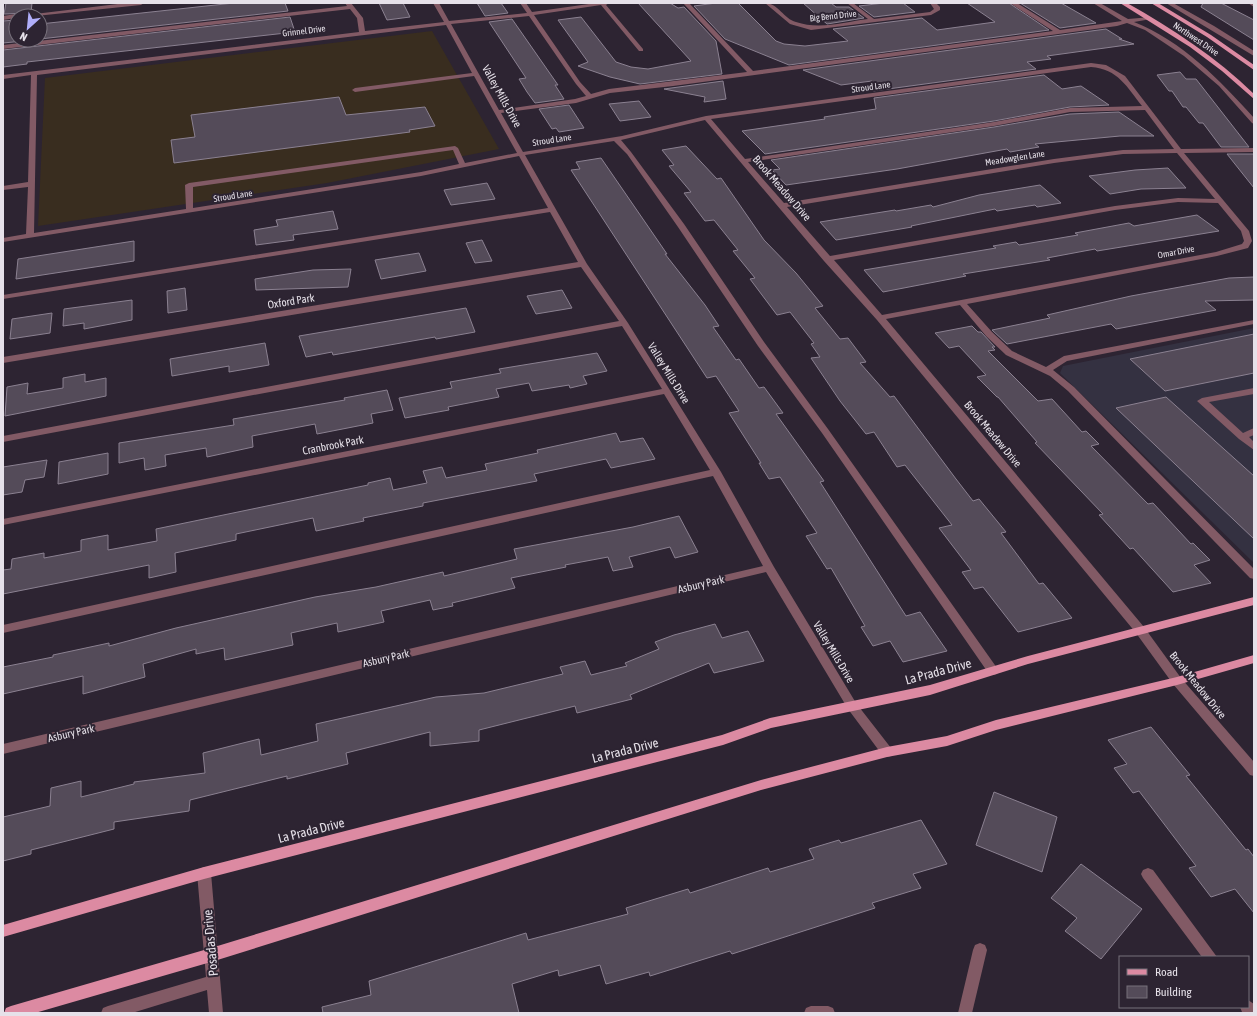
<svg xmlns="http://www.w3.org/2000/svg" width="1257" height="1016" viewBox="0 0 1257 1016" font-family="'Asap Condensed',sans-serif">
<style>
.commercial{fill:#343141}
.education{fill:#392d1f}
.building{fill:#544b59;stroke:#8b8191}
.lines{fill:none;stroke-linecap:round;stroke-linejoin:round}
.minor{fill:#825a65;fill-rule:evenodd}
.major{fill:#dc8aa2;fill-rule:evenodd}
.labels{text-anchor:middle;stroke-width:4;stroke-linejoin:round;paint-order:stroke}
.far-street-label{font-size:9px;fill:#e6e1e9;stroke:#2d2432}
.street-label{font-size:11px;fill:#e6e1e9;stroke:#2d2432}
.near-street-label{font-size:13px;fill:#e6e1e9;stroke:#2d2432}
</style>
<rect width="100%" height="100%" fill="#2d2432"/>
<path class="commercial" d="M1254,328V563L1060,373L1063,366Z"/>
<path class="education" d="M432,31L499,149L327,183L38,226L45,78Z"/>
<path class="building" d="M6,3H32L31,13L4,14Z
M234,3H285L288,11L40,39V24Z
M379,3H403L410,17L387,20Z
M477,3H501L508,13L485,16Z
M638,3H670L678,8L684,7L716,41L722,74L640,84L610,77L578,66L588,62L558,20L581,17L616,62L631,67L648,69L691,61Z
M716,3H738L776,41L784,44L805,46L848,41L833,29L922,18L937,30L995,22L967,3H1009L1049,30L789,65L725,39L694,6Z
M803,3H831L836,7H849L864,18L827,24Z
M884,3H903L915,12L874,17L859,6Z
M1020,3H1061L1096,23L1060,28Z
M1203,3H1221L1254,20V40L1201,7Z
M290,17L295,32L27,62V64L3,67V50Z
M512,19L558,85H555L564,99L535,103L527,92L519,79L526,78L489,22Z
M16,20V40H34L3,43V21Z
M1106,29L1122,39H1119L1134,44L1047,56L1051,59L1027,62L1036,69L873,91L872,81L841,85L803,70Z
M1180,72L1186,79H1196L1249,147H1221L1203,123H1199L1186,107H1183L1172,91H1169L1157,75Z
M1044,75L1062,89L1081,86L1109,105L1070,107L994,121L765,154L742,131L825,119L824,117L876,109L874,98Z
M723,81L726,99L704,102L705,97L664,89Z
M339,97L346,115L425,107L435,126L409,130L410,132L174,163L171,140L195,137L191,115Z
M639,101L651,117L620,121L609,104Z
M569,105L584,128L559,132L556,128L552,129L539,109Z
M1119,112L1154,136H1120L1035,144L1039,147L1010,152L1007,149L897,169L786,185L772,170L780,169L771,160L994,127L1070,114Z
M686,146L717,179L721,178L764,240L796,273L823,306L815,308L840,339L848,338L866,362L860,363L890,397L894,396L956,479L973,501L979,499L1006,532L1001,533L1039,584L1043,583L1072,618L1018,632L983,587L974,589L962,572L971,570L939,528L952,525L905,465L897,467L874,432L866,434L840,401L811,358L820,357L811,344L814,343L790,312L777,315L750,279L755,278L733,251L738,250L714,220L705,221L684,193L691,192L669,166L674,165L662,150Z
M1227,154H1254V188Z
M601,158L667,254H665L705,305L719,326L713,327L736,360L739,359L759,388L764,387L783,413L776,414L824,481L820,482L906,616L920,612L947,651L903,662L890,641L873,646L861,627L865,626L831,568L827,569L806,536L817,533L780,477L769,479L759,463H761L729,413L739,411L716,376L707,378L571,170L580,169L576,162Z
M1168,168L1186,188L1141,189L1110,194L1089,176L1135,170Z
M487,183L495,199L451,205L444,190Z
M1040,185L1061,203L1037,207L1035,205L997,211L995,209L911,226L912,227L836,240L820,222L895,210L896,211L931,205L933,207L979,195Z
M333,211L338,229L293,235L294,240L256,245L254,230L278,226L276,220Z
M1197,215L1219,231L1097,251L1095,249L1047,258L1050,260L963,274L966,276L883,292L864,270L996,248L993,246L1016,242L1019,245L1078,235L1075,233L1129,223L1134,226Z
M482,240L492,261L475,263L466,243Z
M134,241V261L16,279L18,259Z
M419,253L426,271L381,279L375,260Z
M351,269L348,287L256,290L255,279L313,270Z
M1254,277V300L1205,301L1216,310L1116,329L1111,324L1007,344L992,330L1050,318L1047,315L1131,296L1229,278Z
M185,288L187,310L168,313L167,291Z
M562,290L572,308L536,314L527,296Z
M132,300V320L84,329V323L63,326L64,309Z
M466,308L475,332L436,339L435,337L333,355L332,352L306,357L299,336Z
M52,313L50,333L10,339L12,319Z
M972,326L978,332H981L995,347H992L995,350L988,351L1038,401L1052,399L1082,432L1086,431L1099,444L1091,446L1148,504L1153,503L1191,544L1193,543L1210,560L1194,565L1211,583L1173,592L1133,548L1130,549L1099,515L1103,514L1035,443L1037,442L998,397H997L977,377L986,375L959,346L949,348L935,333Z
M1254,334V373L1165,391L1130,359Z
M265,343L269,365L229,372V366L172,376L170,359Z
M597,353L607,371L583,376L587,384L570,388L569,385L532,391L529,383L496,389L499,397L448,407L449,410L405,418L399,398L452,388L450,382L501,373L499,369Z
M85,374V382L106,378V396L5,416L7,387L28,383L27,394L63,388V378Z
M387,390L393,410L371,414L373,423L317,434L315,424L252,436L253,447L207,457L206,448L165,455L166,466L145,470L144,458L119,463V443L234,425L233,419L345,400L344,398Z
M1166,397L1254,476V539L1116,408Z
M616,433L620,442L643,438L655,459L611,468L606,459L534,474L537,481L423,503V506L363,518L364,521L316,531L313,518L236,534V540L175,553L176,572L149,578V565L3,594V570L11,569L12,559L44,553V558L81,551V540L108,535V550L157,541L156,529L368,485V483L390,478L393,490L427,483L423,471L442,467L446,478L487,470L485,464L538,453L537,450Z
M108,453V474L58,484L59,462Z
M47,460L44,477L25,480L22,492L3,495V467Z
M679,516L698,552L675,558L670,547L629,557L633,567L613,571L608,557L565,565L566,567L511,578L515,588L452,603L453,606L433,610L430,600L381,611L384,622L338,632L337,623L291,633L293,645L225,660L224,648L196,654V649L143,664L145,677L83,694V676L3,694V667L53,657V655L109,643V646L176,628L315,597L376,587L443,572L444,576L517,559L514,549L633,527Z
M715,624L722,638L748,631L764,661L714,673L709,663L630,695L632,699L577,713L575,706L479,730V741L430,746V732L346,753L348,764L287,779V776L190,800L189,811L114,822V829L31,850V854L3,861V817L50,806L51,788L81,781V797L134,784V782L205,773L203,753L259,739L261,755L318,741L316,724L436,697L484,693L563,674L560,667L585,661L591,675L627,666L625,663L659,649L655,642L674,635Z
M1151,727L1190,775L1186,776L1246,850L1248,849L1254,857V913L1235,889L1211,897L1189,868L1196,866L1139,791L1133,793L1114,768L1127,764L1108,740Z
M994,792L1057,817L1042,872L976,845Z
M921,820L947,864L913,874L921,888L872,903L875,908L732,954L730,951L650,976L649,972L606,984L600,965L559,976L558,970L512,984L519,1013H323L322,1007L371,995L369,981L526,933L528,940L628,914L626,908L688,889L690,893L768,868L770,872L814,859L809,849L839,840L841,843Z
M1081,864L1142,909L1101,959L1065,931L1077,918L1051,898Z"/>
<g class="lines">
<path class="minor" d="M126,3H144L141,5L36,16H16V18L3,20V16L16,14L18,16Z
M345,3H351L363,18L365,31L444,22L433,3H439L449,21L527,13L520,3H526L532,12L596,3H609L606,5L643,49V51H639L601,5L534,15L580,82L591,94L609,89L747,72L683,3H689L753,71L1053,31L1010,3H1017L1060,30L1122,21L1093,3H1100L1128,19L1151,17V19L1134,22C1182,41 1220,80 1254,118V124L1252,123L1219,86L1184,56L1145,30L1127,23L1117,26L673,86L610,93L576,103L501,113L523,152L622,136L706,116L1091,63L1106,65L1125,76L1181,149L1254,148V152L1184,153L1249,231L1252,241L1248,248L1217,256L967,304L992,332L1012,351L1046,367L1064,356L1254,320V324L1067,361L1053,370L1074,387L1254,569V579L1250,578L1068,391L1050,376L1006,355L986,336L960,305L886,319L1144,627L1181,678L1254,762V776L1250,775L1173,684L1136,633L877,320L824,261L705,120L621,140L631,152L684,224L764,342L828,429L997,668L999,671L997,674L993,675L989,674L822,433L758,346L678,227L627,154L614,141L525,155L587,264L628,323L721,472L774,567L856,703L891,748L893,752L891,756L887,757L883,756L848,709L766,572L3,754V744L763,566L713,476L3,633V625L710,470L664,394L3,525V519L662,389L622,326L3,442V436L619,321L581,267L3,363V357L578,262L550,212L3,299V295L548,208L519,156L421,176L3,242V238L26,234L28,187L3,190V186L28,182L31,75L3,79V75L359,32L357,18L350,9L3,49V45L347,6ZM529,16L576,84L586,96L575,99L499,110L451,24ZM446,25L472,73L355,88L352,90L355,92L474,76L517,153L465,163L458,148L455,146L189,183L185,185L186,209L34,233L37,75ZM1091,67C1118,69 1127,87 1142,106L1070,108L994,122L745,159L711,119ZM1145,110L1174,149L1123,150L1054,159L784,203L748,162L994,126L1070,112ZM453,150L459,164L421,172L193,208V187ZM1177,153L1215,199L1178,198L1115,206L830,256L787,207L1054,163L1123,154ZM1178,202L1218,203L1241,231L1244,241L1242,244L1216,252L882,315L834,260L1115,210Z
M765,3C778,3 784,19 796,22C819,30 845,22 868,19L847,3H853L874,19L930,12L934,9L930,3H936L940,7V10L931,15L811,30L790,24Z
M1166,3H1173L1214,26L1254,51V56Z
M1248,3H1254V7Z
M1254,388V394L1209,402L1243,433L1254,428V435L1249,437L1254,442V450L1239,439L1197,401L1202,398Z
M204,867L209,869L211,873L223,1013H209L207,990L132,1013H101L103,1008L108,1006L206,977L197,873L199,869Z
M1148,868L1153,870L1217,957H1202L1143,878L1141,874L1143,870Z
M980,943L985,945L987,950L972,1013H958L973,950L975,945Z
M1248,1000L1254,1004V1013L1242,1012L1240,1007H1248Z
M811,1006H828L833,1008L835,1013H804L806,1008Z"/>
<path class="major" d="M1120,3H1127C1173,29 1216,57 1254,94V99L1222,71L1190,47Z
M1151,3H1158L1211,35L1254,65V70L1207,37Z
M1254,597V605L1028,664L930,695L771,728L723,745L204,879L3,937V925L204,867L722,735L770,718L930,685L1028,656Z
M1254,655V663L1177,685L996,730L947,746L887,757L761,790L211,962L35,1013H4L6,1008L11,1006L211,948L761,780L887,747L947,736L996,720L1177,677Z"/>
</g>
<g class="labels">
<g class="far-street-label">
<text transform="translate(833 16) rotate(-6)" y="3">Big Bend Drive</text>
<text transform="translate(304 31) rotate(-7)" y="3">Grinnel Drive</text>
<text transform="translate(1196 39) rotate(34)" y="3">Northwest Drive</text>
<text transform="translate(871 87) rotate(-8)" y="3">Stroud Lane</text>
<text transform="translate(552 140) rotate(-9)" y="3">Stroud Lane</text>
<text transform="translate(1015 158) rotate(-9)" y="3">Meadowglen Lane</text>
<text transform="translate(233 196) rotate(-9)" y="3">Stroud Lane</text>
<text transform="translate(1176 252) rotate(-11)" y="3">Omar Drive</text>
</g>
<g class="street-label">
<text transform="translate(502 96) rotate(61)" y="4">Valley Mills Drive</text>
<text transform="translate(782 188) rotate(49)" y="4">Brook Meadow Drive</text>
<text transform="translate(291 301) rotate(-9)" y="4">Oxford Park</text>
<text transform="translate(669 373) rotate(58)" y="4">Valley Mills Drive</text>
<text transform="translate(993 434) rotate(50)" y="4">Brook Meadow Drive</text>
<text transform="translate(333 445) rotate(-11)" y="4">Cranbrook Park</text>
<text transform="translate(701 584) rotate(-13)" y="4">Asbury Park</text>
<text transform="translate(834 652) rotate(59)" y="4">Valley Mills Drive</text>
<text transform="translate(386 658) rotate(-13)" y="4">Asbury Park</text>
<text transform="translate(1198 685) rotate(51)" y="4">Brook Meadow Drive</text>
<text transform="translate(71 733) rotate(-13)" y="4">Asbury Park</text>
</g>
<g class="near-street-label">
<text transform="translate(938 671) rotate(-15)" y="5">La Prada Drive</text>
<text transform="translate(625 750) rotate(-14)" y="5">La Prada Drive</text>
<text transform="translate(311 830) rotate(-14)" y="5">La Prada Drive</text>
<text transform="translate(210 943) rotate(-95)" y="5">Posadas Drive</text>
</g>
</g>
<rect width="1257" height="1016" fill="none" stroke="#e6e1e9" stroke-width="8"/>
<rect x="1119" y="956" width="130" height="52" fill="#2d2432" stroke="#77707b"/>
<rect x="1127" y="969" width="20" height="6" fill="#dc8aa2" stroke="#77707b"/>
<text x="1155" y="976" font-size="12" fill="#e6e1e9">Road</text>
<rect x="1127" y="986" width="20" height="12" fill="#544b59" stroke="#77707b"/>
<text x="1155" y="996" font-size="12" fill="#e6e1e9">Building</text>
<g transform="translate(28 28) rotate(207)"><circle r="19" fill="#2d2432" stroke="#77707b"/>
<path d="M0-3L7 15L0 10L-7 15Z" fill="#b0aefa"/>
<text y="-6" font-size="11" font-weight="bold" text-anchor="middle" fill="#e6e1e9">N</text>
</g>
</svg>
